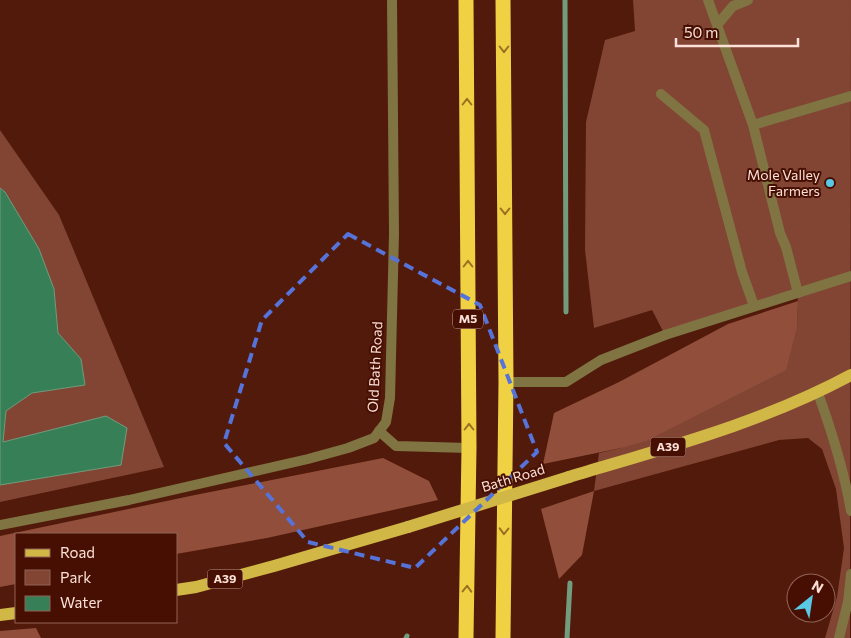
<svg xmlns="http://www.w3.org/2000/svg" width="851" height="638" viewBox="0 0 851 638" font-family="Commissioner,sans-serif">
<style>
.green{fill:#824533}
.forest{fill:#914e3a}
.water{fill:#377f57;stroke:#729c7e}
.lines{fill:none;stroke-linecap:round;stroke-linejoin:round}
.stream{stroke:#729c7e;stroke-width:5}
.lane{stroke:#7f7442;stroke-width:10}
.street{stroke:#7f7442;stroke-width:10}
.primary{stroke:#d0b746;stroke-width:12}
.highway{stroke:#f0d144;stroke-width:15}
.primary-bridge{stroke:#d0b746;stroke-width:12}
.oneway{stroke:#9c7022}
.marked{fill:none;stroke:#5573d8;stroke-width:4;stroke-dasharray:10 6;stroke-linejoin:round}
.poi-dot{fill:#59c8e4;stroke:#470f01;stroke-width:2}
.labels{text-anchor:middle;stroke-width:4;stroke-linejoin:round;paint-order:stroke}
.shield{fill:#470f01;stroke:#c6a298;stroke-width:1}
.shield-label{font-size:12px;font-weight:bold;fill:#fde1d9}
.poi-label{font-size:14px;fill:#fde1d9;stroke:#470f01;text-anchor:end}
.street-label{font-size:14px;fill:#fde1d9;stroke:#470f01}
</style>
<rect width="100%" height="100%" fill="#521a0a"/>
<path class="green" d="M633,0H851L850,638H825L837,597L844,548L836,489L822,449L808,438L779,440L594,491L599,453L621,448L797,327L798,293L665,335L652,310L594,328L585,250L586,122L605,40L635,31Z
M0,130L59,215L164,467L0,502V485L120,465L106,417L3,442L6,411L32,393L85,385L81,359L58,333L54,289L5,192L0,188Z"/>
<path class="forest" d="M798,301L797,327L786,370L646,441L621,448L543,464L554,413L619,382L728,324Z
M383,458L429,481L438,500L267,538L176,554V534H16V584L0,587V536L195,495Z
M594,491L582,555L559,579L541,509Z
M36,628L41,638H0V631Z"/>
<path class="water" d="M0,188L5,192L39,249L54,289L58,333L81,359L85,385L32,393L6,411L3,442L106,416L127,428L121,465L0,485Z"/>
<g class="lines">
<path class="stream" d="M565,0L566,312
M406,638L407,636
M567,638L570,583"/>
<path class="lane" d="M708,0L753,125
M718,24L733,6L748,0
M661,94L704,130L742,272L754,306
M798,293L786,247L780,233L753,125L851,96
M506,382H566L601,360L665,335
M379,431L396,446L469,448"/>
<path class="street" d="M665,335L851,276
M818,393C832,432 844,470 851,511
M0,525L129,500L308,459L348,448L374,438L386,422L390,398L394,234L392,0
M839,638L848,602L851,574"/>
<path class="primary" d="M569,477C665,448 762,423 851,375
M176,590L196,587L274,566L408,527
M0,615L16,613"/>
<path class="highway" d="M466,638L469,448L466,0
M503,638L506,382L503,0"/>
<path class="primary-bridge" d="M408,527L569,477"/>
</g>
<defs><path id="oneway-chevron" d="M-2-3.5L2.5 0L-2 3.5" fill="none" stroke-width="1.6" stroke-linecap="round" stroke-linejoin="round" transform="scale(1.25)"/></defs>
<g class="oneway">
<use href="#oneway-chevron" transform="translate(504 49) rotate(90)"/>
<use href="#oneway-chevron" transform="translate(467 102) rotate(-90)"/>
<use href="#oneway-chevron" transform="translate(505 211) rotate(90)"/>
<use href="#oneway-chevron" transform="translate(468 264) rotate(-90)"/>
<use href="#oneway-chevron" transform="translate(469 427) rotate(-90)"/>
<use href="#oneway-chevron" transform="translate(504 531) rotate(91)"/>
<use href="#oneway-chevron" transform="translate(467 589) rotate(-89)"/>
</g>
<path class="marked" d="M348,234L480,305L537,452L415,568L308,542L224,443L262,320Z"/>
<circle class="poi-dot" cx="830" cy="183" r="5"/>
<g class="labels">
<g class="shield">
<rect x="453" y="309.5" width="30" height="19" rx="4"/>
<rect x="650.5" y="437.5" width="35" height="19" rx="4"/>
<rect x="207.5" y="569.5" width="35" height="19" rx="4"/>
</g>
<g class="shield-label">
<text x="468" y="323">M5</text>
<text x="668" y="451">A39</text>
<text x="225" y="583">A39</text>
</g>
<g class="poi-label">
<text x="820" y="180">Mole Valley<tspan x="820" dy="16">Farmers</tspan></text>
</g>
<g class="street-label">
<text transform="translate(375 367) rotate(-87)" y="5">Old Bath Road</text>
<text transform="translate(513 478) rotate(-17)" y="5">Bath Road</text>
</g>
</g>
<rect x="15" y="533" width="162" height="90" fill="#470f01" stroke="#906357"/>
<rect x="25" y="549" width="25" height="8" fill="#d0b746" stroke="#906357"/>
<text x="60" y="558" font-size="15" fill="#fde1d9">Road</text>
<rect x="25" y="570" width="25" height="15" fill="#824533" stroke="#906357"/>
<text x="60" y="583" font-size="15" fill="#fde1d9">Park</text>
<rect x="25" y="596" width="25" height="15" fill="#377f57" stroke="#906357"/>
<text x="60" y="608" font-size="15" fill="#fde1d9">Water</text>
<g transform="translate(811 598) rotate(30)"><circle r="24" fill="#470f01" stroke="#906357"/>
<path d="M0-4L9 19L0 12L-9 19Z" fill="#59c8e4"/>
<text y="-8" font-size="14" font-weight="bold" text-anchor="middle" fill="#fde1d9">N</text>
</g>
<path d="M676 38v8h122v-8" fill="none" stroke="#fde1d9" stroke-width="2.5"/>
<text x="684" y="38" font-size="15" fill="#fde1d9" stroke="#470f01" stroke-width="4" paint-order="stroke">50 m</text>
</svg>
